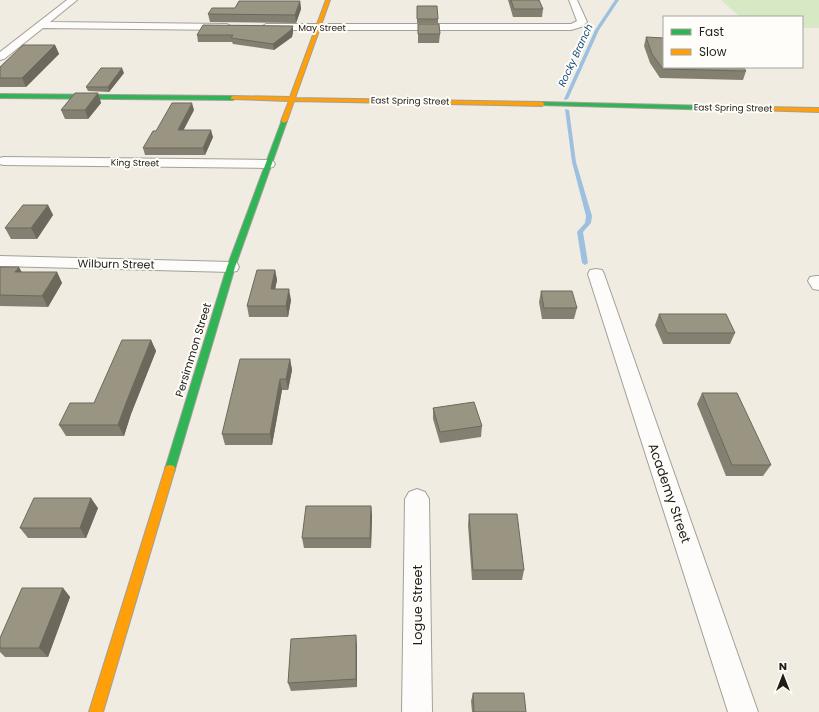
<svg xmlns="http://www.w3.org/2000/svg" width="819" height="712" viewBox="0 0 819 712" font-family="Poppins,sans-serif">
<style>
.green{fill:#d7e8c4}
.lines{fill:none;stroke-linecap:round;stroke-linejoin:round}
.stream{fill:#9dc0de;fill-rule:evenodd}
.street-casing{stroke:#a2a098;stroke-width:2}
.fast-casing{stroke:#a2a098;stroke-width:2}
.slow-casing{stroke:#a2a098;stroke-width:2}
.street{fill:#fdfcfb;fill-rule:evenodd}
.fast{fill:#30b455;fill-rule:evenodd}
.slow{fill:#ff9f0a;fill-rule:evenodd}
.wall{fill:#848071}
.shaded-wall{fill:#6c685c}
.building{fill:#9a9583;stroke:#6c685c}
.labels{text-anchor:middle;stroke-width:4;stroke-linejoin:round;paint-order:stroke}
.far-street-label{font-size:9px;fill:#201e17;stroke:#fefdf9}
.far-water-label{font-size:10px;font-style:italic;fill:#144c7a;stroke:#fefdf9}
.street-label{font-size:11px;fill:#201e17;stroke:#fefdf9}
.near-street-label{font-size:13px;fill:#201e17;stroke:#fefdf9}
</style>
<rect width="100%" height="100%" fill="#f0ece2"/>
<path class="green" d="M721,0H819V28H802V17H740Z"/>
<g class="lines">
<path class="stream" d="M615,0H619L599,30L568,99L564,100V99L595,30Z
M565,109L569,110L576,162L592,216L591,223L583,232L588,263L585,265L582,263L577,232L585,223L586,216L572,162Z"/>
<defs>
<path id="street" d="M67,0H77L50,22L227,24L232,27L227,30L43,28L4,59L0,60V52Z
M569,0H577L587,22L581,27L571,30H266L261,27L266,24H571L577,21Z
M3,157L268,160L273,161L275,164L273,167L268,168L3,165L0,164V158Z
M0,256L231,262L237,263L239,267L237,271L231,272L0,266Z
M596,269L602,270L604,274L758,712H728L588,274L590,270Z
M816,276H819V290L813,289L808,281L810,277Z
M417,489L425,492L429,499L432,712H402L405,499L409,492Z"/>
<path id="fast" d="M0,94L233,96L236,98L233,100L0,98Z
M542,102L757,107L760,109L757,111L540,105L539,104Z
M282,120L287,121L235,267L175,469L174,472L170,473L166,472L165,469L227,267Z"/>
<path id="slow" d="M326,0H330L295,98L542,102L545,104L542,106L294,101L287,121L284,123L281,121L289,101L231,99V97L233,96L290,97Z
M757,107L819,108V112L755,110V108Z
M170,465L174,466L175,469L103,712H89L165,469L166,466Z"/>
</defs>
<use href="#street" class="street-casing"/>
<use href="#fast" class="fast-casing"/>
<use href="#slow" class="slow-casing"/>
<use href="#street" class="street"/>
<use href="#fast" class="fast"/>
<use href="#slow" class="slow"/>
</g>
<path class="wall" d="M508,0H539L543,9L542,17H513Z
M300,1L301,9L296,23L210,22L208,14L235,8Z
M417,6L438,19V23H417Z
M418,24L440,34L439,43H418Z
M293,26V32L292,37L274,50L233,44L232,42H198L197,35Z
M646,37L664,67L746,71L743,80L660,78L650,63L644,46Z
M55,45L59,54L26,87H0V67Z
M124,73L109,92L88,91L86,87Z
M98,93L101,103L88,119H65L61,110Z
M194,110L183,130L213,137L205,155H145L143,148L156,131Z
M48,205L53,215L37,239H11L5,228Z
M0,267L22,272H57L62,283L48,307L0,306Z
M275,270L277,280L275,289L291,300L288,317H249L247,306Z
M541,291L577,308L574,319H542L539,302Z
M659,314L735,333L730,344H663L655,325Z
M151,340L156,351L131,414L124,436H66L59,425L94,403Z
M290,359L292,370L288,390H282L272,445H225L222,434Z
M702,393L771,465L763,476H726L697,404Z
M433,408L482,426L481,437L440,443L433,419Z
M371,506L372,516L371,548H304L302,538Z
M98,508L86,538H28L20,528Z
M469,514L524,570L522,580H472L468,525Z
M63,588L70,597L48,657H5L0,652V638Z
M357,645V687L291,691L288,683Z
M473,693L526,712H472L471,701Z"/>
<path class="shaded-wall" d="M300,1L301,9L296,23L295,15Z
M293,26V32L292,37L274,50L273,44Z
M55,45L59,54L26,87L22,78Z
M122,68L124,73L109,92L108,87Z
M98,93L101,103L88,119L85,110Z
M192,103L194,110L180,137L178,130Z
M211,130L213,137L205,155L203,148Z
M48,205L53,215L37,239L31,228Z
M19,267L25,278L15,272Z
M275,270L277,280L273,300L271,289Z
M57,272L62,283L48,307L42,296Z
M289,289L291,300L288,317L286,306Z
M151,340L156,351L131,414L124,436L118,425L126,403Z
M290,359L292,370L288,390L286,379Z
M280,379L282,390L272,445L270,434Z
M91,498L98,508L86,538L80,528Z
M371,506L372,516L371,548L370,538Z
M63,588L70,597L48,657L39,648Z
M356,635L357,645V687L356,679Z"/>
<path class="building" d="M511,0H539L543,9H514Z
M239,1H300L295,15L208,14L212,8H235Z
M417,6H437L438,19H417Z
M418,24H439L440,34H418Z
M203,25L293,26L291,30L273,44L231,38L233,35H197Z
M646,37L664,38V67H743L746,71L663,69L652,54Z
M23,45H55L22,78H0V67Z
M101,68H122L108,87H86Z
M75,93H98L85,110H61Z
M172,103H192L178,130H211L203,148H143L153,131H156Z
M23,205H48L31,228H5Z
M0,267H19L15,272H57L42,296L0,295Z
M257,270H275L271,289H289L286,306H247Z
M541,291H572L577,308H544Z
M659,314H726L735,333H667Z
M122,340H151L126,403L118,425H59L70,403H94Z
M240,359H290L286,379H280L270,434H222Z
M702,393H737L771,465H732Z
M474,402L482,426L440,432L433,408Z
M34,498H91L80,528H20Z
M306,506H371L370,538H302Z
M469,514H517L524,570H473Z
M22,588H63L39,648H0V638Z
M356,635V679L288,683L291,639Z
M473,693H524L526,712H474Z"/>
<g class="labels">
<g class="far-street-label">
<text x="322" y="31">May Street</text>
<text transform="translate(410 101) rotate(1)" y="3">East Spring Street</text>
<text transform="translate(733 108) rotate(1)" y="3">East Spring Street</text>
<text transform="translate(135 163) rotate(1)" y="3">King Street</text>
</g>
<g class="far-water-label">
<text transform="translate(575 55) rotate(-65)" y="4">Rocky Branch</text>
</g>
<g class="street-label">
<text transform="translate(116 264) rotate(1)" y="4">Wilburn Street</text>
<text transform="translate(193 350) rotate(-73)" y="4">Persimmon Street</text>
</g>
<g class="near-street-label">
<text transform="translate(670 493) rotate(71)" y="5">Academy Street</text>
<text transform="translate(417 605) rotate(-90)" y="5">Logue Street</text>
</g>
</g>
<rect x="663" y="16" width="140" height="52" fill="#fefdf9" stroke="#a5a49f"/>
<rect x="671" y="29" width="20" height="6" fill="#30b455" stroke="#a5a49f"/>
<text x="699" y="36" font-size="12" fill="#201e17">Fast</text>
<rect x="671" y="49" width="20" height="6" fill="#ff9f0a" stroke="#a5a49f"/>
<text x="699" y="56" font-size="12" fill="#201e17">Slow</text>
<g transform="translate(783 676)" stroke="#fefdf9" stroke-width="3" paint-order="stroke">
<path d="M0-3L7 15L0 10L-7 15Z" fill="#201e17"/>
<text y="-6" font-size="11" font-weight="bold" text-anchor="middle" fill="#201e17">N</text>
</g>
</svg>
